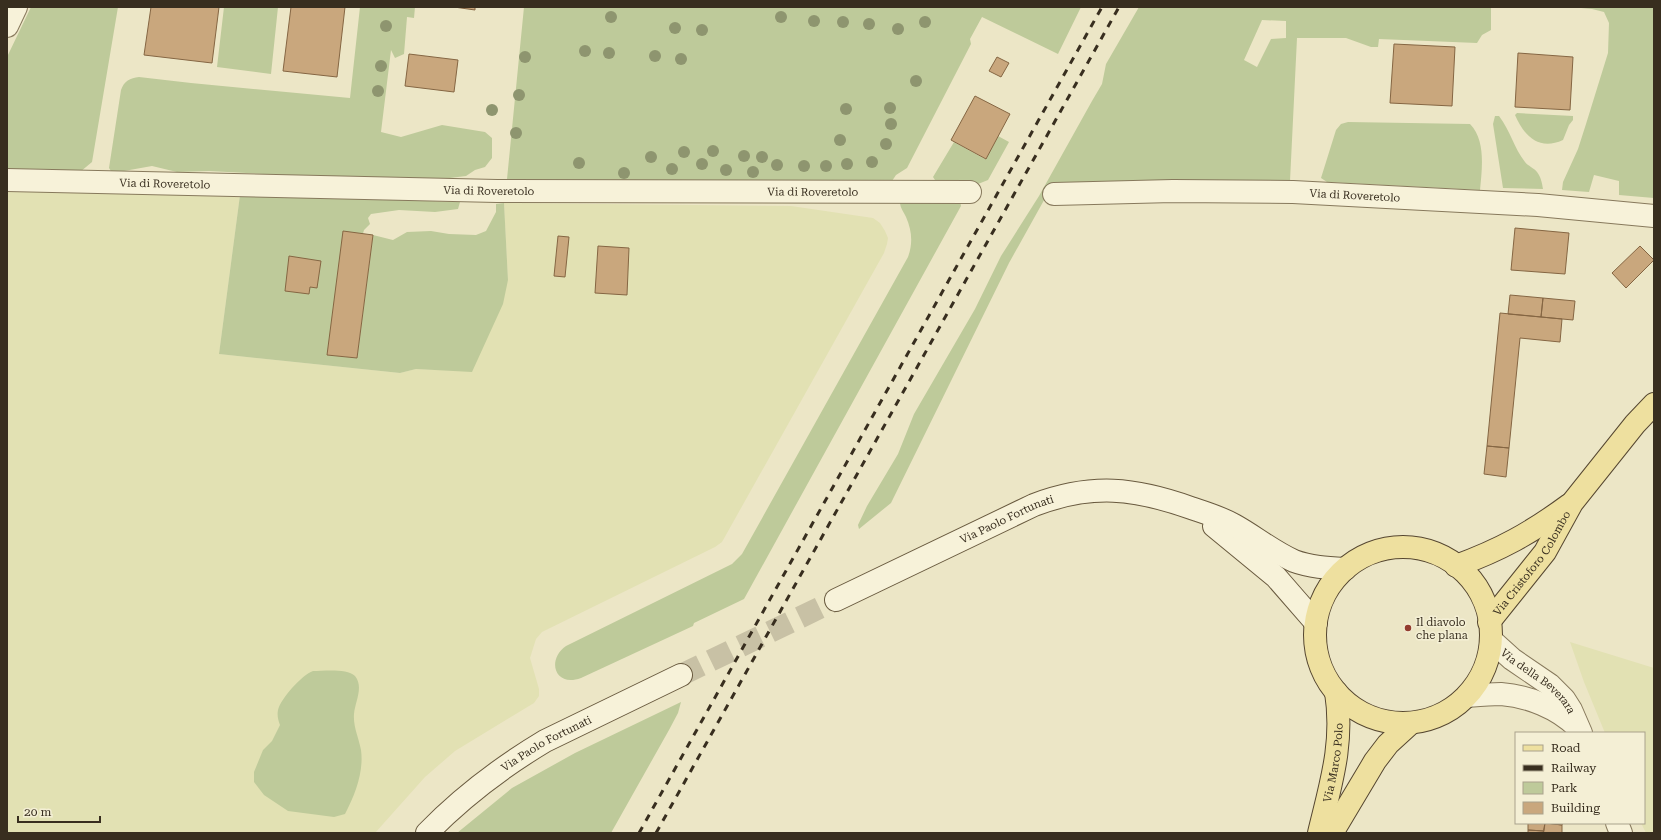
<svg xmlns="http://www.w3.org/2000/svg" width="1661" height="840" viewBox="0 0 1661 840" font-family="'Roboto Serif',serif">
<style>
.farmland{fill:#e2e1b3}
.green{fill:#beca9a;fill-rule:evenodd}
.building{fill:#c9a77d;stroke:#856643}
.lines{fill:none;stroke-linecap:round;stroke-linejoin:round}
.secondary-tunnel{stroke:#c8c1a5;stroke-width:22;stroke-dasharray:22 11;stroke-linecap:butt}
.street-casing{stroke:#87795c;stroke-width:24}
.secondary-casing{stroke:#695a3f;stroke-width:24}
.primary-casing{stroke:#554630;stroke-width:24}
.street{stroke:#f7f2d9;stroke-width:22}
.secondary{stroke:#f7f2d9;stroke-width:22}
.primary{stroke:#eee09f;stroke-width:22}
.rail{stroke:#382e1f;stroke-width:3;stroke-dasharray:7 7;stroke-linecap:butt}
.tree{fill:#8e956f}
.poi-dot{fill:#933c2f;stroke:#f4efd5;stroke-width:1.5}
.labels{text-anchor:middle;stroke-width:3;stroke-linejoin:round;paint-order:stroke}
.street-label{font-size:11px;fill:#382e1f;stroke:#f4efd5}
.poi-label{font-size:11px;fill:#382e1f;stroke:#f4efd5;text-anchor:start}
</style>
<rect width="100%" height="100%" fill="#ece6c6"/>
<path class="farmland" d="M7,190L240,195L219,354L400,373L416,369L472,371L508,280L504,203L791,206L873,218L880,223L885,231L888,238L887,244L884,253L722,542L715,547L542,632L536,639L530,658L539,689V696L534,703L455,751L425,777L375,833H7Z
M1570,642L1654,668V833H1646L1641,823H1644V733H1605L1584,682Z"/>
<path class="green" d="M31,7H118L92,162L80,172L7,170V57Z
M224,7H278L271,74L217,67Z
M360,7H415L414,18L407,17L404,54L395,58L391,50L381,132L401,137L442,125L485,132L492,138V158L485,167L475,170L466,176L450,178L413,180L349,176H303L209,171L177,172L152,166L124,171H111L109,168L121,90C124,81 130,78 139,77L191,83L350,98Z
M524,7H1081L1058,54L982,17L970,39L971,44L907,168L896,175L892,181L509,182L507,179Z
M1139,7H1491V30L1482,35L1477,43L1379,39L1378,47H1371L1346,38H1297L1290,181L1053,184L1009,263L891,503L859,529L858,525L867,506L898,454L914,414L975,309L1001,256L1039,196L1092,101L1102,84L1106,64ZM1262,20L1286,21V38L1271,39L1257,67L1244,60Z
M1570,7H1654V198L1619,195V181L1594,175L1589,192L1562,190L1563,182L1578,149L1586,124L1608,53L1609,23L1604,12L1592,9Z
M1517,113L1573,116V120L1569,125L1563,140C1539,151 1524,136 1515,115Z
M1495,116H1499C1510,130 1514,148 1525,162C1528,166 1534,168 1537,172C1541,177 1542,183 1543,189L1503,188L1493,124Z
M1348,122L1470,124C1486,140 1482,169 1480,190L1327,182L1321,178L1336,130L1341,124Z
M998,136L1009,142L988,180L978,184L935,180L933,177L954,142L985,159Z
M240,195L460,202L458,209L435,212L399,210L371,214L368,218L370,224L364,230L328,355L357,358L373,235L393,240L407,232L431,231L449,234L476,235L486,231L496,212V204L504,203L508,280L503,304L472,372L416,369L400,373L219,354Z
M960,200L961,206L744,599L694,623L693,626L581,678C555,688 546,660 566,646L732,564L742,554L908,257C913,243 912,231 906,217C904,212 900,208 900,202Z
M313,671C323,671 347,668 355,676C364,687 355,702 354,714C353,727 359,738 361,750C364,772 355,795 345,814L334,817L288,811L264,795L254,782V772L263,750L272,741L280,725C278,720 277,715 278,710C281,698 302,675 313,671Z
M681,702L678,713L669,730L611,833H457L512,788L575,753Z"/>
<path class="building" d="M151,7H219L212,63L144,55Z
M291,7H345L337,77L283,71Z
M454,7H475V10Z
M1394,44L1455,47L1452,106L1390,103Z
M1518,53L1573,57L1570,110L1515,107Z
M409,54L458,60L454,92L405,86Z
M997,57L1009,63L1001,77L989,71Z
M975,96L1010,114L986,159L951,140Z
M1515,228L1569,233L1565,274L1511,270Z
M343,231L373,235L357,358L327,355Z
M558,236L569,237L565,277L554,276Z
M598,246L629,248L627,295L595,293Z
M1640,246L1654,260L1626,288L1612,273Z
M289,256L321,261L317,288L310,287L309,294L285,291Z
M1510,295L1543,298L1541,317L1508,314Z
M1543,298L1575,301L1573,320L1541,317Z
M1500,313L1562,319L1560,342L1520,338L1509,448L1487,446Z
M1487,446L1509,448L1506,477L1484,474Z
M1528,823H1545L1544,831L1528,830Z
M1545,823L1562,825V833H1543Z
M1546,823H1563L1562,825Z
M1528,830L1544,831L1543,833H1528Z"/>
<g class="lines">
<path class="secondary-tunnel" d="M681,675L836,600"/>
<defs>
<g id="street">
<path d="M7,26L16,7"/>
<path id="s1" d="M7,180L497,191L970,192"/>
<path id="s2" d="M1054,194L1173,191L1293,192L1538,205L1654,216"/>
<path id="s3" d="M1491,640L1512,659L1550,685L1564,699L1571,710L1581,733"/>
<path d="M1467,696C1479,695 1490,694 1501,694C1528,696 1558,708 1577,727"/>
<path d="M1617,823L1621,833"/>
</g>
<g id="secondary">
<path d="M1214,526L1276,577L1316,623"/>
<path id="s4" d="M836,600L1034,505C1092,483 1135,488 1191,508C1206,513 1220,517 1234,525C1254,536 1272,551 1294,561C1310,567 1328,568 1345,569"/>
<path id="s5" d="M427,833C463,796 500,768 545,741L681,675"/>
</g>
<g id="primary">
<circle cx="1403" cy="635" r="88"/>
<path d="M1456,566C1500,550 1531,533 1569,505"/>
<path id="s6" d="M1489,622L1545,552L1572,503L1635,424L1654,404"/>
<path id="s7" d="M1319,833C1331,783 1344,743 1336,692"/>
<path d="M1332,833L1375,761L1388,744L1411,723"/>
</g>
</defs>
<use href="#street" class="street-casing"/>
<use href="#secondary" class="secondary-casing"/>
<use href="#primary" class="primary-casing"/>
<use href="#street" class="street"/>
<use href="#secondary" class="secondary"/>
<use href="#primary" class="primary"/>
<path class="rail" d="M639,833L1102,7
M656,833L1119,7"/>
</g>
<g class="tree">
<circle cx="611" cy="17" r="6"/>
<circle cx="781" cy="17" r="6"/>
<circle cx="814" cy="21" r="6"/>
<circle cx="843" cy="22" r="6"/>
<circle cx="925" cy="22" r="6"/>
<circle cx="869" cy="24" r="6"/>
<circle cx="386" cy="26" r="6"/>
<circle cx="675" cy="28" r="6"/>
<circle cx="898" cy="29" r="6"/>
<circle cx="702" cy="30" r="6"/>
<circle cx="585" cy="51" r="6"/>
<circle cx="609" cy="53" r="6"/>
<circle cx="655" cy="56" r="6"/>
<circle cx="525" cy="57" r="6"/>
<circle cx="681" cy="59" r="6"/>
<circle cx="381" cy="66" r="6"/>
<circle cx="916" cy="81" r="6"/>
<circle cx="378" cy="91" r="6"/>
<circle cx="519" cy="95" r="6"/>
<circle cx="890" cy="108" r="6"/>
<circle cx="846" cy="109" r="6"/>
<circle cx="492" cy="110" r="6"/>
<circle cx="891" cy="124" r="6"/>
<circle cx="516" cy="133" r="6"/>
<circle cx="840" cy="140" r="6"/>
<circle cx="886" cy="144" r="6"/>
<circle cx="713" cy="151" r="6"/>
<circle cx="684" cy="152" r="6"/>
<circle cx="744" cy="156" r="6"/>
<circle cx="651" cy="157" r="6"/>
<circle cx="762" cy="157" r="6"/>
<circle cx="872" cy="162" r="6"/>
<circle cx="579" cy="163" r="6"/>
<circle cx="702" cy="164" r="6"/>
<circle cx="847" cy="164" r="6"/>
<circle cx="777" cy="165" r="6"/>
<circle cx="804" cy="166" r="6"/>
<circle cx="826" cy="166" r="6"/>
<circle cx="672" cy="169" r="6"/>
<circle cx="726" cy="170" r="6"/>
<circle cx="753" cy="172" r="6"/>
<circle cx="624" cy="173" r="6"/>
</g>
<circle class="poi-dot" cx="1408" cy="628" r="4"/>
<g class="labels">
<g class="street-label">
<text dy="4" stroke="none"><textPath href="#s1" startOffset="158">Via di Roveretolo</textPath></text>
<text dy="4" stroke="none"><textPath href="#s1" startOffset="482">Via di Roveretolo</textPath></text>
<text dy="4" stroke="none"><textPath href="#s1" startOffset="806">Via di Roveretolo</textPath></text>
<text dy="4" stroke="none"><textPath href="#s2" startOffset="301">Via di Roveretolo</textPath></text>
<text dy="4" stroke="none"><textPath href="#s4" startOffset="189">Via Paolo Fortunati</textPath></text>
<text dy="4" stroke="none"><textPath href="#s6" startOffset="73">Via Cristoforo Colombo</textPath></text>
<text dy="4" stroke="none"><textPath href="#s3" startOffset="63">Via della Beverara</textPath></text>
<text dy="4" stroke="none"><textPath href="#s5" startOffset="150">Via Paolo Fortunati</textPath></text>
<text dy="4" stroke="none"><textPath href="#s7" startOffset="72">Via Marco Polo</textPath></text>
</g>
<g class="poi-label">
<text x="1416" y="626">Il diavolo<tspan x="1416" dy="13">che plana</tspan></text>
</g>
</g>
<rect width="1661" height="840" fill="none" stroke="#382e1f" stroke-width="16"/>
<rect x="1515" y="732" width="130" height="92" fill="#f4efd5" stroke="#a9a28c"/>
<rect x="1523" y="745" width="20" height="6" fill="#eee09f" stroke="#a9a28c"/>
<text x="1551" y="752" font-size="12" fill="#382e1f">Road</text>
<rect x="1523" y="765" width="20" height="6" fill="#382e1f" stroke="#a9a28c"/>
<text x="1551" y="772" font-size="12" fill="#382e1f">Railway</text>
<rect x="1523" y="782" width="20" height="12" fill="#beca9a" stroke="#a9a28c"/>
<text x="1551" y="792" font-size="12" fill="#382e1f">Park</text>
<rect x="1523" y="802" width="20" height="12" fill="#c9a77d" stroke="#a9a28c"/>
<text x="1551" y="812" font-size="12" fill="#382e1f">Building</text>
<path d="M18 816v6h82v-6" fill="none" stroke="#382e1f" stroke-width="2"/>
<text x="24" y="816" font-size="12" fill="#382e1f" stroke="#f4efd5" stroke-width="3" paint-order="stroke">20 m</text>
</svg>
